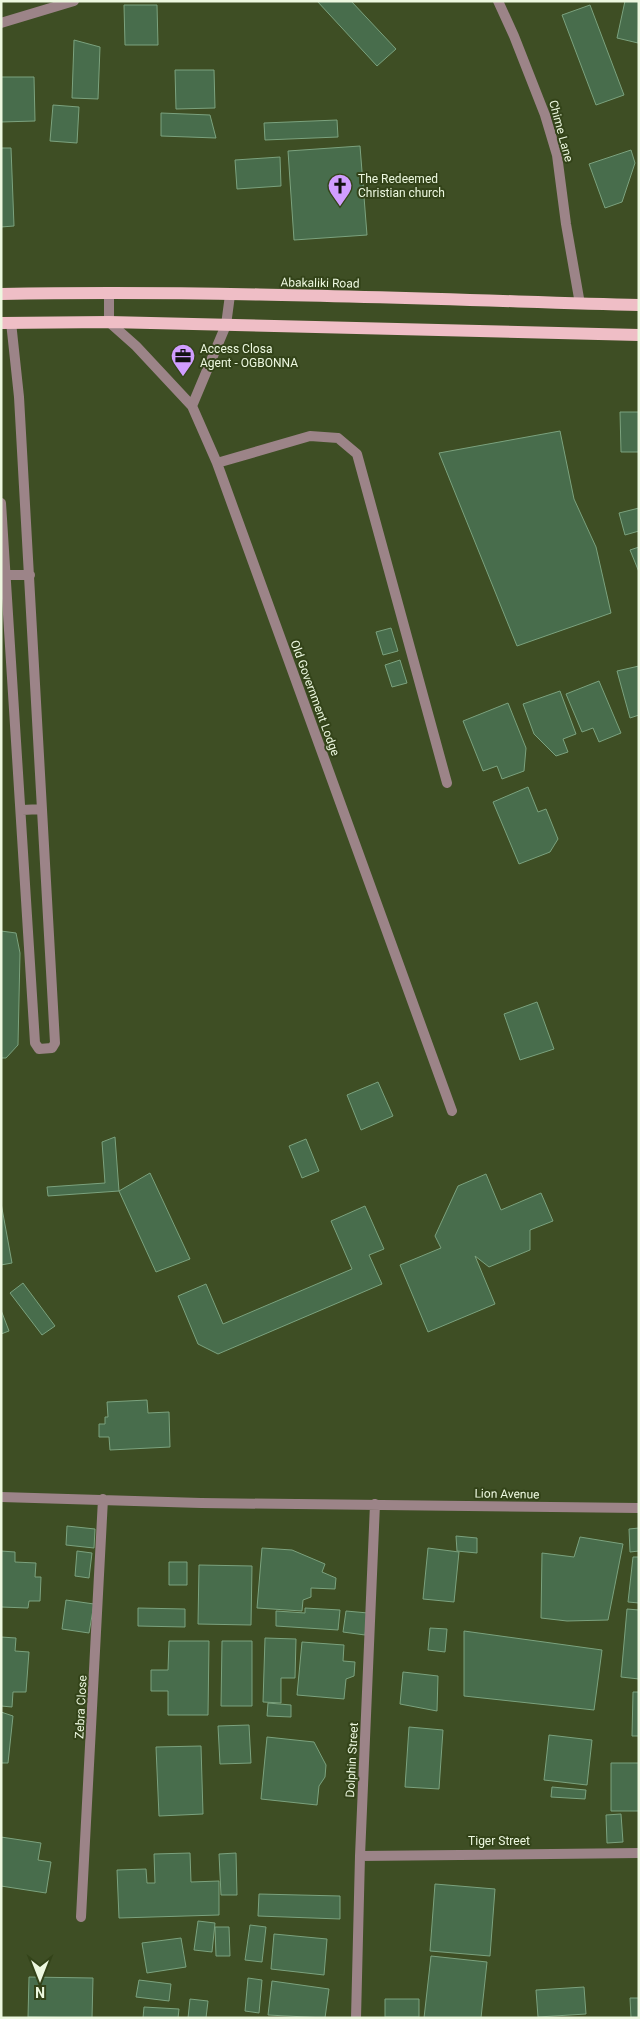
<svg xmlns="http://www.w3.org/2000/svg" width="640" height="2019" viewBox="0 0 640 2019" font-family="Roboto,sans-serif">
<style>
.building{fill:#486d4c;stroke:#7ba27e}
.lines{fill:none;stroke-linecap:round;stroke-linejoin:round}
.lane{stroke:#9c8488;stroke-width:10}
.street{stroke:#9c8488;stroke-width:10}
.primary{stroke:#efbec6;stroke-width:12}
.labels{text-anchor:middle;stroke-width:4;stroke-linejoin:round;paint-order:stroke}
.street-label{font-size:12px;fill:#edf8e0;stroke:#334319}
.poi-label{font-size:12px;fill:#edf8e0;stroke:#334319;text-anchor:start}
</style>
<rect width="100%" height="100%" fill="#3e4e24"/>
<path class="building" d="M317,1H351L396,49L377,66Z
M625,1H639L638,43L617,38Z
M124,5H157L158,45H125Z
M590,5L624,95L596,105L562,15Z
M74,40L100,47L98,99L72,98Z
M175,70H214L215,108L176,109Z
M1,77H34L35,121L1,122Z
M53,105L79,107L77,143L50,141Z
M161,113L210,115L216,138L161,136Z
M337,120L338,137L265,140L264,123Z
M360,146L367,235L294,240L288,151Z
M1,148H11L14,226L1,227Z
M631,150L635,163L622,202L605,208L589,164Z
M280,157L281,186L237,189L235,160Z
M620,412H639V452H621Z
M560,431L574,499L596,547L611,613L517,646L439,453Z
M639,508V531L625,535L619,513Z
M639,547V572L630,550Z
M391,628L398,651L383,655L376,632Z
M400,660L407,683L392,687L385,665Z
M639,666V715L630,718L617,671Z
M599,681L621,733L599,742L593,728L582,732L566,694Z
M560,691L576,734L563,739L568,752L556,756L534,734L523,704Z
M508,703L526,748L524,771L502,779L497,766L483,771L463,721Z
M528,787L538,812L546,809L558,839L550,852L519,864L493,802Z
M1,931L16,933L20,953L18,1045L6,1058H1Z
M537,1002L554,1049L520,1060L504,1014Z
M378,1082L393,1116L361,1130L347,1095Z
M115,1137L119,1191L48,1196L47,1187L105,1183L102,1142Z
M306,1139L319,1171L302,1178L289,1146Z
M150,1173L190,1259L156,1272L119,1191Z
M486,1174L501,1210L541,1193L553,1221L530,1230V1250L489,1267L475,1256L495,1304L428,1332L400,1265L441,1248L435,1236L458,1186Z
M1,1203L12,1263L1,1265Z
M365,1206L384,1249L369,1255L382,1284L218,1354L198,1344L178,1296L206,1284L223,1324L352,1269L331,1221Z
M23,1283L55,1326L42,1335L10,1293Z
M1,1310L9,1331L1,1334Z
M147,1400L148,1413L169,1412L170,1447L110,1450L109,1437H99V1424H105V1417H108L107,1402Z
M67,1526L95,1529L94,1548L66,1545Z
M639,1528V1551L630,1552L629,1529Z
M456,1536L477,1538V1553L457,1551Z
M580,1537L623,1544L608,1620L567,1621L541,1618L542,1553L574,1557Z
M262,1548L292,1550L325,1564L322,1572L336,1578L335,1589L311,1588V1597L303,1600L302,1611L257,1608Z
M428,1548L459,1552L454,1602L423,1599Z
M1,1551L15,1552V1562L36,1563L35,1577H41L40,1601H29L28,1608L1,1607Z
M77,1551L92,1553L89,1578L75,1576Z
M633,1557H639V1603L628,1602Z
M169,1562H187V1585H169Z
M199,1565L252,1566L251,1625L198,1624Z
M66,1600L94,1604L89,1633L62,1629Z
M138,1608L185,1609V1627L138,1626Z
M305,1608L340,1610L338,1630L276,1626V1611L305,1613Z
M627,1609L639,1610V1679L621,1677Z
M346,1611L368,1613L365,1635L343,1632Z
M430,1628L447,1629L445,1652L428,1650Z
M464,1631L602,1650L594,1710L464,1696Z
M1,1637L16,1638L15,1651L29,1652L26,1692H13L12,1707L1,1706Z
M265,1638L296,1639L295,1678H281V1703L263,1702Z
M169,1641H209L208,1715H168V1691H151V1670H168Z
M222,1641H252V1706H221Z
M302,1642L344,1645L343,1661L355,1662L354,1676L346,1679L344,1699L297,1695Z
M403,1672L438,1676L437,1711L400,1704Z
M633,1692H639V1736H632Z
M268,1703L291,1705V1717L267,1716Z
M1,1712L13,1716L8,1763H1Z
M249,1725L251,1763L220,1764L218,1726Z
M409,1727L443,1730L439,1789L405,1787Z
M549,1735L592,1740L587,1785L544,1780Z
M267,1737L314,1742L326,1765L325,1777L319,1786L317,1805L261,1799Z
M201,1746L203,1814L159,1816L156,1747Z
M611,1763H639V1811H611Z
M552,1787L586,1790L585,1799L551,1797Z
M621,1814L623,1842L607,1843L606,1815Z
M1,1837L41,1843L38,1860L51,1862L46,1893L1,1886Z
M190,1853L191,1882L219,1881V1915L119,1918L117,1870L146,1869L147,1883H155L154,1854Z
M236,1853L237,1895H221L219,1854Z
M435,1884L495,1889L490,1956L430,1951Z
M259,1894L340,1896V1919L258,1916Z
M198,1921L215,1923L212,1952L194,1950Z
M250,1925L266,1927L262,1962L245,1960Z
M215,1927H229L230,1956H216Z
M274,1934L327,1939L324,1975L271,1969Z
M181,1938L186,1967L147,1973L142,1943Z
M431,1956L487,1962L481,2018H424Z
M29,1977L93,1978L92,2018L28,2017Z
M248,1978L262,1980L259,2013L245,2011Z
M139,1980L171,1984L169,2001L136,1997Z
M272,1981L329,1989L325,2018L268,2015Z
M584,1987L586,2014L538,2017L536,1990Z
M630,1998H639V2018H631Z
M190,1999L208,2001L206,2018H188Z
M385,1999H419V2017H385Z
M144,2007L179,2009L178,2018H143Z"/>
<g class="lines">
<path class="lane" d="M1,503L35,1043L39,1049L52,1048L55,1043L19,397L11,322
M7,575H30
M22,810L42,809"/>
<path class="street" d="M498,1L514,36L545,115L557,155L566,224L580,304
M1,23L74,1
M109,293V322L136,346L192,406L217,463L452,1111
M192,406L226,325L230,295
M217,463L310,436L338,438L357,454L447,783
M1,1497L201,1503L639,1508
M360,1856L639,1853
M81,1917L103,1499
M356,2018L360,1856L375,1504"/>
<path class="primary" d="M1,294C214,290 426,299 639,305
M1,323L109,322L639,335"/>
</g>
<defs>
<symbol id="church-pin" viewBox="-11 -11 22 30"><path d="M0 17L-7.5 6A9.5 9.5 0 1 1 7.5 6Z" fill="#d09dff" stroke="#334319"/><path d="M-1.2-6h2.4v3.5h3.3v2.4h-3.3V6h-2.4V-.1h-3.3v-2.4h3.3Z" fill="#111"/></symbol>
<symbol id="office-pin" viewBox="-11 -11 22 30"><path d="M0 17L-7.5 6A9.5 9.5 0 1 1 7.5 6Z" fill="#d09dff" stroke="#334319"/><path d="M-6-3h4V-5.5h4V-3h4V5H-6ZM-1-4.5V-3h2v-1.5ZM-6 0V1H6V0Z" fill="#111"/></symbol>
</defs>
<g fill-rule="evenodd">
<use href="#church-pin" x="326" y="172" width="28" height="38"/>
<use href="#office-pin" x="169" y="342" width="28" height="38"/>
</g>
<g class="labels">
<g class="street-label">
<text transform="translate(561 131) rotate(75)" y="4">Chime Lane</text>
<text transform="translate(320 283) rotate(1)" y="4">Abakaliki Road</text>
<text transform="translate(315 698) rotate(70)" y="4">Old Government Lodge</text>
<text transform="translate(507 1494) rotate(1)" y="4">Lion Avenue</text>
<text transform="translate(81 1707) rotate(-87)" y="4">Zebra Close</text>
<text transform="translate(352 1760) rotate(-87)" y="4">Dolphin Street</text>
<text x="499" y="1845">Tiger Street</text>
</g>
<g class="poi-label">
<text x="358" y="183">The Redeemed<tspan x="358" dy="14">Christian church</tspan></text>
<text x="200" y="353">Access Closa<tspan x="200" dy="14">Agent - OGBONNA</tspan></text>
</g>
</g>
<rect width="640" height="2019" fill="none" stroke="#edf8e0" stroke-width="5"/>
<g transform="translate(40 1979) rotate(180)" stroke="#334319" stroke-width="4" paint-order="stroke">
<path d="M0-4L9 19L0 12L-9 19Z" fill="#edf8e0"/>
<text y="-8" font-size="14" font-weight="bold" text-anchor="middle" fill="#edf8e0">N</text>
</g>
</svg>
